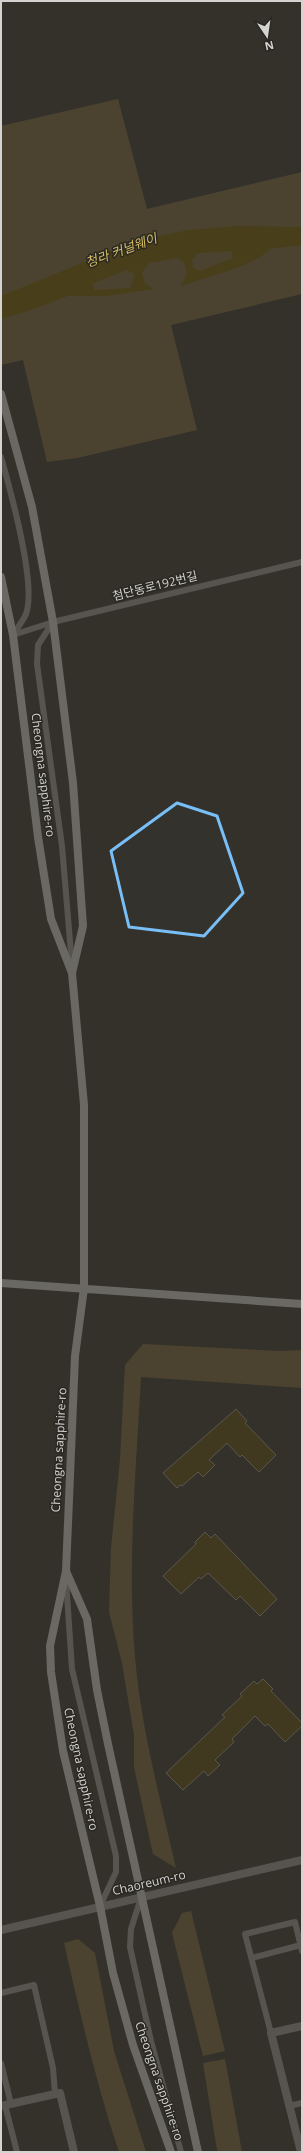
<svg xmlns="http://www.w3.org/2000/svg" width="303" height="2153" viewBox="0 0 303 2153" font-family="'Open Sans','Noto Sans KR',sans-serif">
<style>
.green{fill:#665a34}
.water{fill:#614f05;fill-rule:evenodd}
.building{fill:#504310;stroke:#85837c}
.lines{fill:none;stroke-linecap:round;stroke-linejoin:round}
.service{stroke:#807f7c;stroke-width:6}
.minor{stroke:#807f7c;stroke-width:8}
.tertiary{stroke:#807f7c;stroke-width:8}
.secondary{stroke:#acaaa5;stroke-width:8}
.marked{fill:none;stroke:#78bff7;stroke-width:3;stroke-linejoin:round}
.labels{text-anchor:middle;stroke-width:3;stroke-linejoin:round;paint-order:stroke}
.street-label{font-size:12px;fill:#d4d3cf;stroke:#2a2822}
.water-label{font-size:13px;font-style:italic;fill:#d8be61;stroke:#2a2822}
</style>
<rect width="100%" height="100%" fill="#34322c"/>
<path class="green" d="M118,99L147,209L302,172V294L171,325L197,430L77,458L47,462L23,360L1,365V126Z
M143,1344L279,1351L302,1350V1388L141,1377C136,1470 127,1564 135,1657C141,1728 160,1798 176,1868L153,1854L134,1767V1735L122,1663L109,1612L111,1548L120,1460L125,1365Z
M191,1911L225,2051L203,2056L172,1933L182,1913Z
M78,1939L95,1953L114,2051L146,2152H119C96,2083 80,2013 64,1943Z
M225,2059L242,2152H218L217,2150L203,2063Z"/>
<path class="water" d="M239,226L302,227V245L270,249C255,266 204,277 181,286L187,273L184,263L178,258L149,263L142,273L145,283L154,289L107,296H68L31,310L1,319V296L136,241L188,230ZM231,251L233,258L200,271L193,268L192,260L198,253ZM126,270L135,274L130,288L95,290L92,284Z"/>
<path class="building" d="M236,1409L247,1421L245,1423L276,1455L259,1472L242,1455L240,1457L227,1443L209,1460L215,1465L203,1477L198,1472L182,1486L180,1485L177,1488L163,1473Z
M205,1532L211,1538L215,1534L277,1599L260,1616L240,1596L236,1600L208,1573L201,1579L199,1577L181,1594L163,1576L196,1544L195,1542Z
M263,1679L273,1689L271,1691L302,1723V1726L285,1742L268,1724L265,1726L255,1716L232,1739L234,1742L215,1760L220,1765L208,1776L204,1771L183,1790L166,1773L225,1717L222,1715L242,1696L240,1694L254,1681L257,1684Z"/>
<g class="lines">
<path class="service" d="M1,457C10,489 37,584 26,614C23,621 17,628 13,635
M53,622L38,645L37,664L62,846L72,965
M13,635L53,622L302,562
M66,1580L72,1669L116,1856V1872L100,1906
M141,1898L131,1929L130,1947L151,2041L181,2152
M252,1958L301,1945
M1,1993L34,1985L53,2068L55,2094
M271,2033L245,1934L295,1922L302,1951
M1,2063L11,2104
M5,2105L17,2152
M289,2106L302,2103"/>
<path class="minor" d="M1,2106L60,2093L74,2152
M301,2152L271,2033L302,2026"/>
<path class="tertiary" d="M1,1930L302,1860"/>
<path class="secondary" d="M1,394L32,507L53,622L73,783L83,926L72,973L84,1105V1288L75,1356L66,1571L50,1646L51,1672L63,1751L100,1906L113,1973L133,2045L171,2152
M1,577L13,635L38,837L51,919L72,973
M1,1283L302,1304
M66,1571L87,1619L97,1690L108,1744L198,2152"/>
</g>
<path d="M0 0H303V2153H0ZM177,803L217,816L243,893L204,936L129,927L111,851Z" fill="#34322c" fill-opacity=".55" fill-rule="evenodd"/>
<path class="marked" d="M177,803L217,816L243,893L204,936L129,927L111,851Z"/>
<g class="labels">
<g class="street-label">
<text transform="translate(155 586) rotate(-14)" y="4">첨단동로192번길</text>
<text transform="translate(43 775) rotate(83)" y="4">Cheongna sapphire-ro</text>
<text transform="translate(59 1450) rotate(-87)" y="4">Cheongna sapphire-ro</text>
<text transform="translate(81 1769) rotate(78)" y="4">Cheongna sapphire-ro</text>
<text transform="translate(149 1883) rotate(-13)" y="4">Chaoreum-ro</text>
<text transform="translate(159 2081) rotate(71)" y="4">Cheongna sapphire-ro</text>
</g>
<g class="water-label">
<text transform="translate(121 250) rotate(-20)" y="5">청라 커널웨이</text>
</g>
</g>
<rect width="303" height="2153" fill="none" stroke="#d4d3cf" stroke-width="4"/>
<g transform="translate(267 36) rotate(167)" stroke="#2a2822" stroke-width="3" paint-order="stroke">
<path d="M0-3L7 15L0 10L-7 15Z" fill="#d4d3cf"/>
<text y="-6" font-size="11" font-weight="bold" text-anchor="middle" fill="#d4d3cf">N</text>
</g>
</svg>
